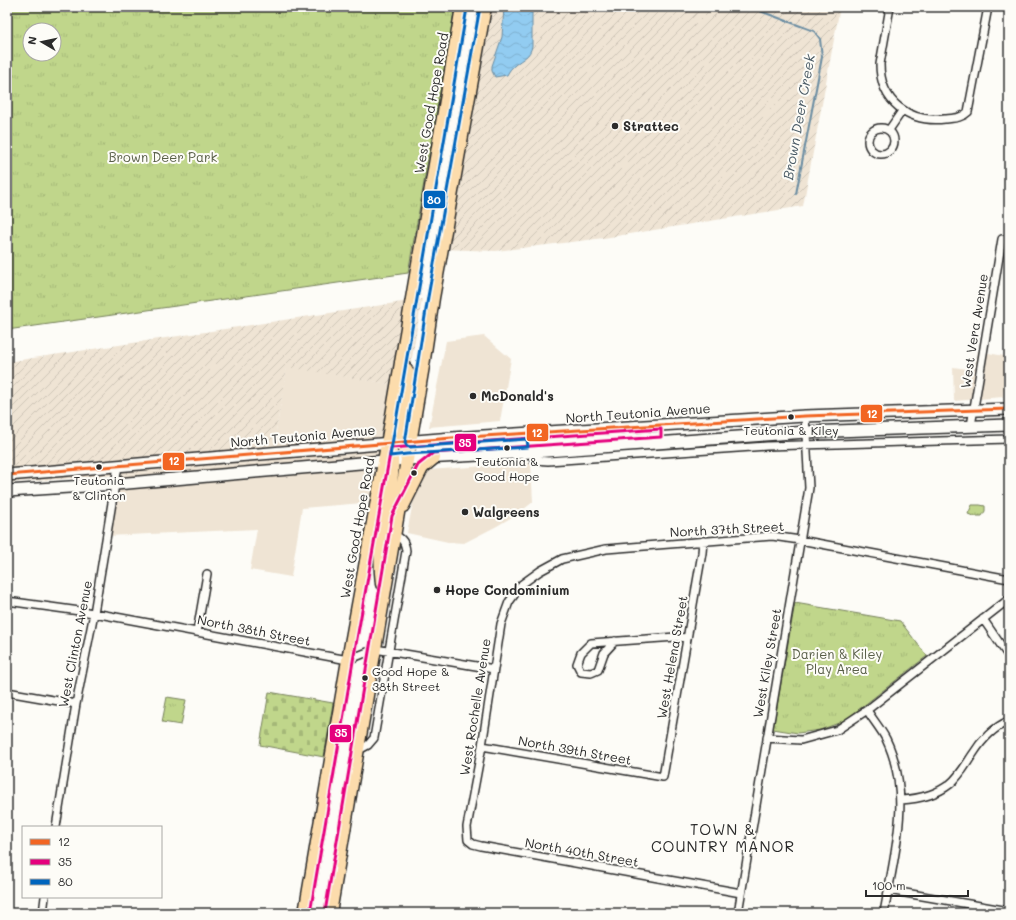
<svg xmlns="http://www.w3.org/2000/svg" width="1016" height="920" viewBox="0 0 1016 920" font-family="Mali,sans-serif">
<style>
.built{fill:#efe4d4}
.industrial{fill:url(#industrial-furrows)}
.cemetery{fill:url(#cemetery-stones);stroke:#76805b}
.park{fill:url(#park-tufts);stroke:#76805b;fill-rule:evenodd}
.water{fill:url(#water-waves);stroke:#698ca2}
.lines{fill:none;stroke-linecap:round;stroke-linejoin:round}
.stream{stroke:#698ca2;stroke-width:2}
.minor-casing{stroke:#2b2b2b;stroke-width:10}
.secondary-casing{stroke:#2b2b2b;stroke-width:14}
.primary-casing{stroke:#2b2b2b;stroke-width:15}
.minor{stroke:#fdfcf7;stroke-width:7}
.secondary{stroke:#fdfcf7;stroke-width:11}
.primary{stroke:#fcdcac;stroke-width:12}
.bus-1-casing{stroke:#fdfcf7;stroke-width:6}
.bus-2-casing{stroke:#fdfcf7;stroke-width:6}
.bus-3-casing{stroke:#fdfcf7;stroke-width:6}
.bus-1{stroke:#f26522;stroke-width:3}
.bus-2{stroke:#e5007d;stroke-width:3}
.bus-3{stroke:#0065bd;stroke-width:3}
.poi-dot{fill:#2b2b2b;stroke:#fdfcf7;stroke-width:1.5}
.labels{text-anchor:middle;stroke-width:4;stroke-linejoin:round;paint-order:stroke}
.bus-label{font-size:12px;fill:#2b2b2b;stroke:#fdfcf7}
.street-label{font-size:13px;fill:#2b2b2b;stroke:#fdfcf7}
.poi-label{font-size:13px;font-weight:bold;fill:#2b2b2b;stroke:#fdfcf7;text-anchor:start}
.park-label{font-size:13px;fill:#585e48;stroke:#fdfcf7}
.water-label{font-size:14px;font-style:italic;fill:#4a5b66;stroke:#fdfcf7}
.quarter-label{font-size:15px;letter-spacing:1px;fill:#2b2b2b;stroke:#fdfcf7}
.line-badge{stroke:#fdfcf7;stroke-width:1.5}
.badge-label{font-size:11px;text-anchor:middle;font-weight:bold;fill:#fff}
</style>
<defs>
<pattern id="industrial-furrows" width="10" height="10" patternUnits="userSpaceOnUse"><rect width="10" height="10" fill="#efe4d4"/><path d="M-1 1l2-2M0 10L10 0M9 11l2-2" fill="none" stroke="#cdc4b6"/></pattern>
<pattern id="cemetery-stones" width="16" height="16" patternUnits="userSpaceOnUse"><rect width="16" height="16" fill="#c0d68b"/><path d="M2 7V4a2 2 0 0 1 4 0v3zM10 15v-3a2 2 0 0 1 4 0v3z" fill="#a5b878"/></pattern>
<pattern id="park-tufts" width="24" height="20" patternUnits="userSpaceOnUse"><rect width="24" height="20" fill="#c0d68b"/><path d="M3 7l-1-3M5 7V3M7 7l1-3M15 17l-1-3M17 17v-4M19 17l1-3" fill="none" stroke="#a5b878"/></pattern>
<pattern id="water-waves" width="16" height="10" patternUnits="userSpaceOnUse"><rect width="16" height="10" fill="#92ccf1"/><path d="M0 5q4-4 8 0t8 0" fill="none" stroke="#7eafcf"/></pattern>
</defs>
<rect width="100%" height="100%" fill="#fdfcf7"/>
<filter id="ink" filterUnits="userSpaceOnUse"><feTurbulence type="fractalNoise" baseFrequency=".025" numOctaves="2"/><feDisplacementMap in="SourceGraphic" scale="8" xChannelSelector="R" yChannelSelector="G"/><feConvolveMatrix kernelMatrix="1 2 1 2 8 2 1 2 1" color-interpolation-filters="sRGB"/></filter>
<g filter="url(#ink)">
<path class="built" d="M484,336L511,359L500,421L429,427L446,341Z
M978,351L1009,357L1003,397L954,401L953,367L974,370Z
M287,366L407,387L387,501L302,508L291,577L250,570L257,529L107,536L117,475L271,461Z
M531,463L533,502L519,513L497,526L464,543L448,542L407,533L413,502L428,470Z"/>
<path class="industrial" d="M485,7H840L803,206L604,238L496,251L442,249Z
M422,299L407,387L287,367L271,461L117,475L7,483V362Z"/>
<path class="cemetery" d="M269,692L333,703L324,757L260,745Z"/>
<path class="park" d="M7,7H455L408,273L7,330ZM30,30H54V54H30Z
M972,505H980L985,506V511L982,516H973L968,514Z
M795,603L900,621L927,656L844,721L820,730L798,733L773,729Z
M167,697L186,700L181,725L162,722Z"/>
<path class="water" d="M504,7H532V46C530,57 523,58 515,65C512,67 509,71 507,75L495,77L492,71V66L502,37Z"/>
<g class="lines">
<path class="stream" d="M760,11L814,31L820,39L822,57L796,194"/>
<defs>
<path id="minor" d="M890,7L880,64C880,102 909,123 945,119C954,118 962,118 968,112L988,7
M868 141a13 13 0 1 1 26 0a13 13 0 1 1-26 0Z
M889,130L902,111
M971,426L1002,239
M533,452L534,460L548,461L767,446L1009,439
M7,601L94,613L348,660L375,649L494,669
M983,619L1009,657
M197,632L207,574
M615,641L604,653L598,670L591,673L581,672L577,664L581,653L591,643L676,637L687,638
M7,692L76,704
M867,710C873,720 881,729 886,739C913,795 894,855 884,913
M767,738L801,740L837,730L867,710L1009,599
M482,746L663,777L702,553L703,541
M357,751L368,745L374,738L406,551C405,541 401,536 391,535
M901,800C918,799 936,795 950,784C960,776 966,764 973,754C981,741 994,727 1009,721
M56,827L76,704L94,613L118,466
M888,890L1009,911
M741,893L481,846L473,844L468,840L467,827L482,746L501,624L509,602L522,584L540,571L562,559L606,549L772,536L800,540L1009,579
M43,913L45,897
M738,913L809,488L805,416"/>
<path id="secondary" d="M7,475L452,438L805,416L1009,409
M7,491L116,484L407,459L533,452L806,432L1009,425"/>
<path id="primary" d="M401,362L409,375L400,437L407,459
M403,506L422,468L434,458
M382,584C380,568 380,552 382,535C384,512 400,464 388,445
M305,913L348,660L384,462L462,7
M330,913L423,366L433,298L485,7"/>
</defs>
<use href="#minor" class="minor-casing"/>
<use href="#secondary" class="secondary-casing"/>
<use href="#primary" class="primary-casing"/>
<use href="#minor" class="minor"/>
<use href="#secondary" class="secondary"/>
<use href="#primary" class="primary"/>
<defs>
<path id="bus-1" d="M7,475L452,438L805,416L1009,409"/>
<path id="bus-2" d="M310,913L353,661L391,448L661,429V437L433,453L418,465L392,516L325,912"/>
<path id="bus-3" d="M467,8L390,456L407,454L528,447L527,439L410,447L407,446L405,443L428,297L480,7"/>
</defs>
<use href="#bus-1" class="bus-1-casing"/>
<use href="#bus-2" class="bus-2-casing"/>
<use href="#bus-3" class="bus-3-casing"/>
<use href="#bus-1" class="bus-1"/>
<use href="#bus-2" class="bus-2"/>
<use href="#bus-3" class="bus-3"/>
</g>
</g>
<g class="poi-dot">
<circle cx="615" cy="126" r="4"/>
<circle cx="473" cy="396" r="4"/>
<circle cx="791" cy="417" r="3.5"/>
<circle cx="507" cy="448" r="3.5"/>
<circle cx="99" cy="467" r="3.5"/>
<circle cx="414" cy="473" r="3.5"/>
<circle cx="465" cy="512" r="4"/>
<circle cx="437" cy="590" r="4"/>
<circle cx="365" cy="678" r="3.5"/>
</g>
<g class="labels">
<g class="bus-label">
<text x="791" y="435">Teutonia &amp; Kiley</text>
<text x="507" y="466">Teutonia &amp;<tspan x="507" dy="15">Good Hope</tspan></text>
<text x="99" y="485">Teutonia<tspan x="99" dy="15">&amp; Clinton</tspan></text>
<text x="372" y="676" text-anchor="start">Good Hope &amp;<tspan x="372" dy="15">38th Street</tspan></text>
</g>
<g class="street-label">
<text transform="translate(431 103) rotate(-80)" y="5">West Good Hope Road</text>
<text transform="translate(974 331) rotate(-81)" y="5">West Vera Avenue</text>
<text transform="translate(638 413) rotate(-4)" y="5">North Teutonia Avenue</text>
<text transform="translate(303 436) rotate(-5)" y="5">North Teutonia Avenue</text>
<text transform="translate(357 528) rotate(-80)" y="5">West Good Hope Road</text>
<text transform="translate(727 529) rotate(-3)" y="5">North 37th Street</text>
<text transform="translate(254 630) rotate(11)" y="5">North 38th Street</text>
<text transform="translate(75 644) rotate(-79)" y="5">West Clinton Avenue</text>
<text transform="translate(672 657) rotate(-80)" y="5">West Helena Street</text>
<text transform="translate(767 663) rotate(-80)" y="5">West Kiley Street</text>
<text transform="translate(475 707) rotate(-81)" y="5">West Rochelle Avenue</text>
<text transform="translate(575 750) rotate(10)" y="5">North 39th Street</text>
<text transform="translate(582 852) rotate(10)" y="5">North 40th Street</text>
</g>
<g class="poi-label">
<text x="623" y="131">Strattec</text>
<text x="481" y="401">McDonald's</text>
<text x="473" y="517">Walgreens</text>
<text x="445" y="595">Hope Condominium</text>
</g>
<g class="park-label">
<text x="163" y="162">Brown Deer Park</text>
<text x="837" y="659">Darien &amp; Kiley<tspan x="837" dy="15">Play Area</tspan></text>
</g>
<g class="water-label">
<text transform="translate(799 117) rotate(-80)" y="5">Brown Deer Creek</text>
</g>
<g class="quarter-label">
<text x="723" y="835">TOWN &amp;<tspan x="723" dy="17">COUNTRY MANOR</tspan></text>
</g>
</g>
<g class="line-badge">
<rect x="423" y="190" width="23" height="19" rx="4" fill="#0065bd"/>
<rect x="860" y="404" width="23" height="19" rx="4" fill="#f26522"/>
<rect x="526" y="423" width="23" height="19" rx="4" fill="#f26522"/>
<rect x="454" y="433" width="23" height="19" rx="4" fill="#e5007d"/>
<rect x="162" y="452" width="23" height="19" rx="4" fill="#f26522"/>
<rect x="329" y="724" width="23" height="19" rx="4" fill="#e5007d"/>
</g>
<g class="badge-label">
<text x="434" y="204">80</text>
<text x="872" y="418">12</text>
<text x="537" y="437">12</text>
<text x="465" y="447">35</text>
<text x="174" y="465">12</text>
<text x="341" y="737">35</text>
</g>
<rect width="1016" height="920" fill="none" stroke="#fdfcf7" stroke-width="24"/>
<rect x="12" y="12" width="992" height="896" fill="none" stroke="#2b2b2b" stroke-width="1.5" filter="url(#ink)"/>
<rect x="22" y="826" width="140" height="72" fill="#fdfcf7" stroke="#a9a8a5"/>
<rect x="30" y="839" width="20" height="6" fill="#f26522" stroke="#a9a8a5"/>
<text x="58" y="846" font-size="12" fill="#2b2b2b">12</text>
<rect x="30" y="859" width="20" height="6" fill="#e5007d" stroke="#a9a8a5"/>
<text x="58" y="866" font-size="12" fill="#2b2b2b">35</text>
<rect x="30" y="879" width="20" height="6" fill="#0065bd" stroke="#a9a8a5"/>
<text x="58" y="886" font-size="12" fill="#2b2b2b">80</text>
<g transform="translate(42 42) rotate(279)"><circle r="19" fill="#fdfcf7" stroke="#a9a8a5"/>
<path d="M0-3L7 15L0 10L-7 15Z" fill="#2b2b2b"/>
<text y="-6" font-size="11" font-weight="bold" text-anchor="middle" fill="#2b2b2b">N</text>
</g>
<path d="M866 890v6h102v-6" fill="none" stroke="#2b2b2b" stroke-width="2"/>
<text x="872" y="890" font-size="12" fill="#2b2b2b" stroke="#fdfcf7" stroke-width="3" paint-order="stroke">100 m</text>
</svg>
